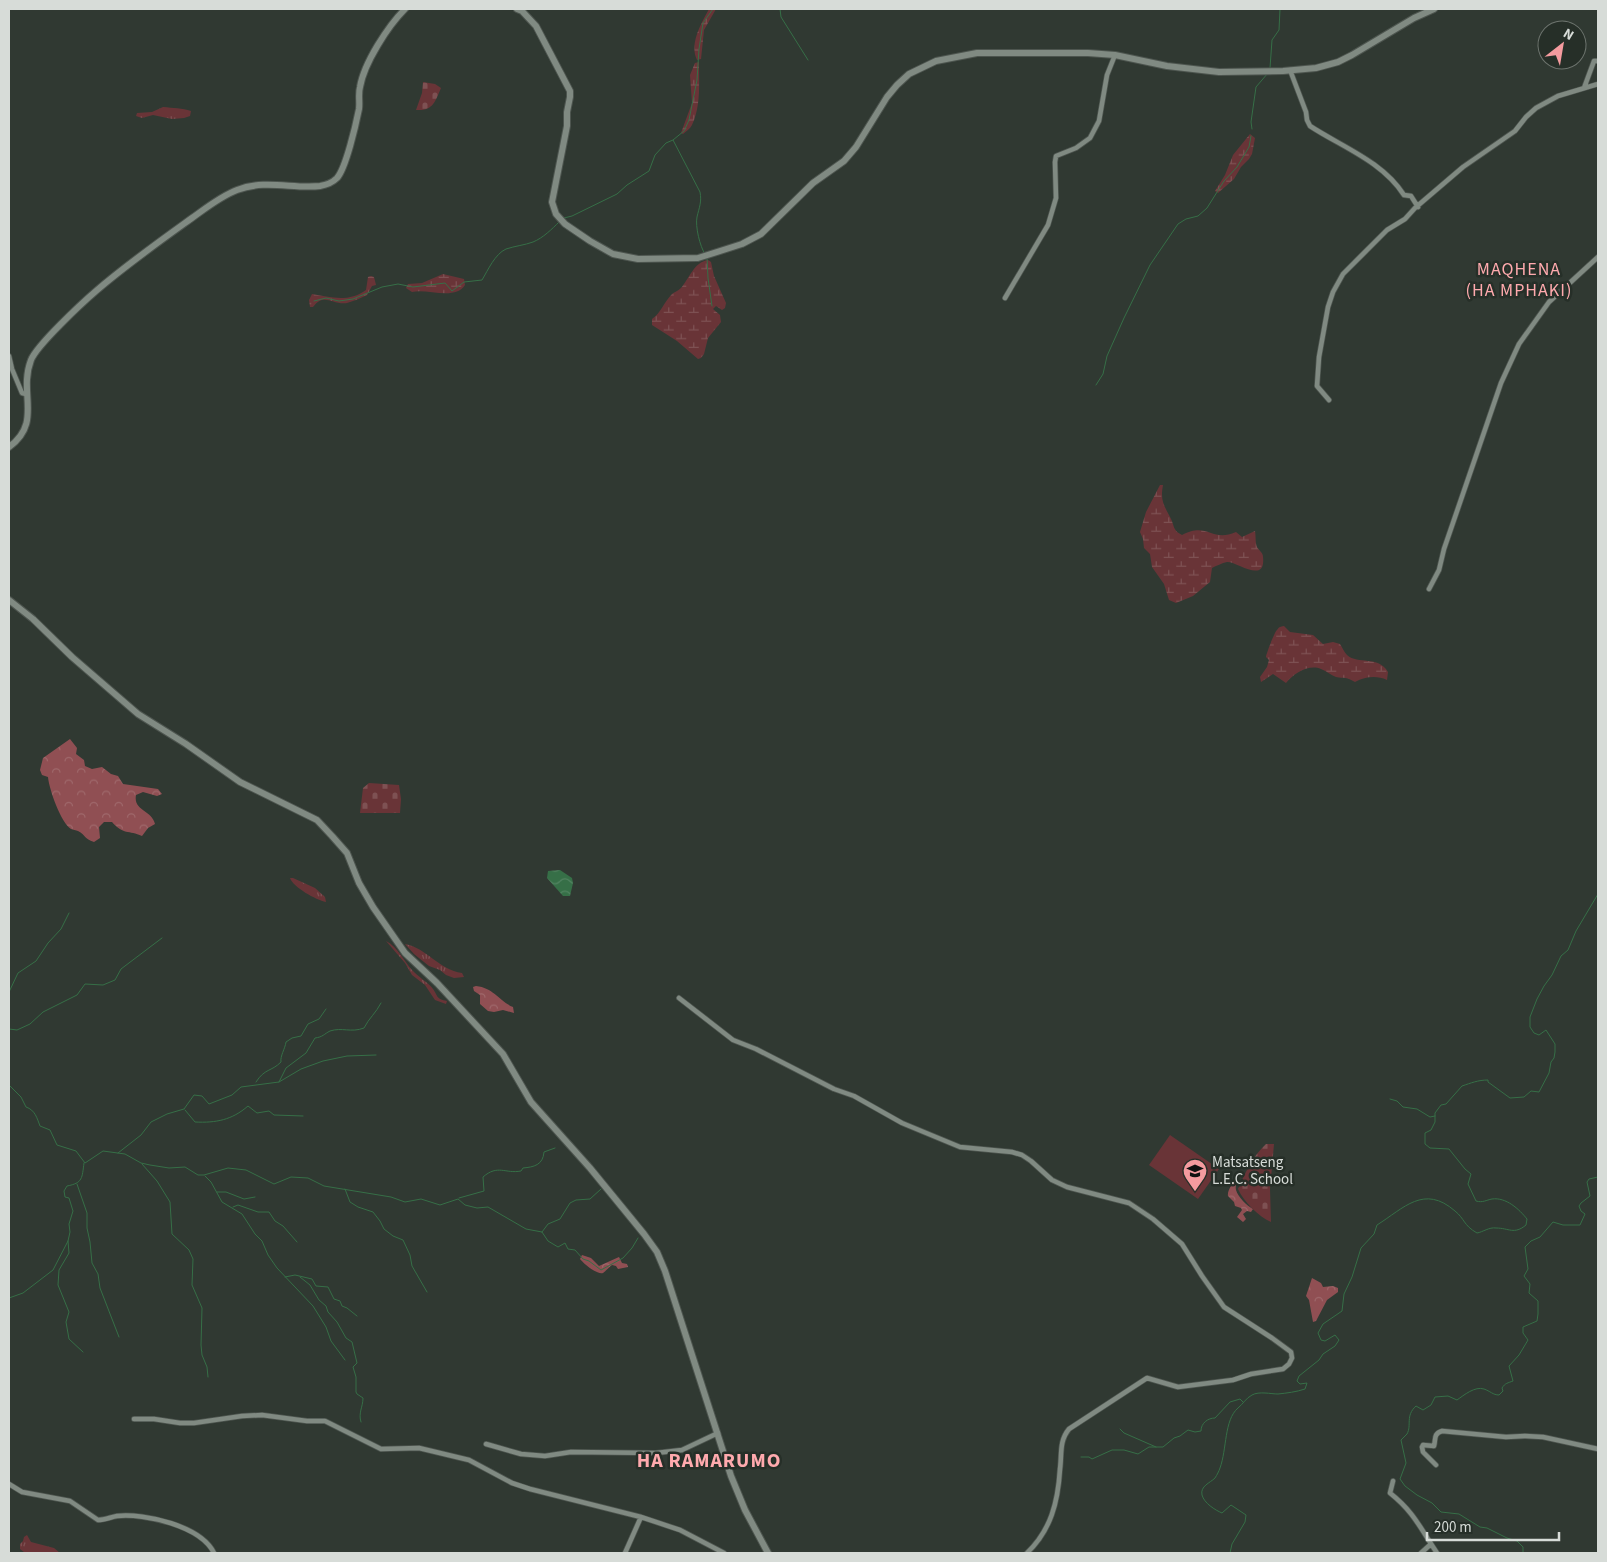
<svg xmlns="http://www.w3.org/2000/svg" width="1607" height="1562" viewBox="0 0 1607 1562" font-family="'Source Sans 3',sans-serif">
<style>
.grass{fill:url(#grass-tufts)}
.forest{fill:url(#forest-crowns)}
.wetland{fill:url(#wetland-marsh)}
.cemetery{fill:url(#cemetery-stones)}
.pitch{fill:#693437}
.water{fill:url(#water-waves)}
.lines{fill:none;stroke-linecap:round;stroke-linejoin:round}
.stream{stroke:#366f47;stroke-width:1}
.street-casing{stroke:#4d554f;stroke-width:6}
.secondary-casing{stroke:#4d554f;stroke-width:8}
.street{stroke:#808a82;stroke-width:4.5}
.secondary{stroke:#808a82;stroke-width:6}
.labels{text-anchor:middle;stroke-width:5;stroke-linejoin:round;paint-order:stroke}
.poi-label{font-size:15px;fill:#d7dcd8;stroke:#262f28;text-anchor:start}
.quarter-label{font-size:18px;letter-spacing:1px;fill:#ffaaae;stroke:#262f28}
.district-label{font-size:20px;font-weight:bold;letter-spacing:1px;fill:#ffaaae;stroke:#262f28}
</style>
<defs>
<pattern id="grass-tufts" width="24" height="20" patternUnits="userSpaceOnUse" patternTransform="scale(1.25)"><rect width="24" height="20" fill="#693437"/><path d="M3 7l-1-3M5 7V3M7 7l1-3M15 17l-1-3M17 17v-4M19 17l1-3" fill="none" stroke="#7e5153"/></pattern>
<pattern id="forest-crowns" width="20" height="18" patternUnits="userSpaceOnUse" patternTransform="scale(1.25)"><rect width="20" height="18" fill="#904f53"/><path d="M2 6a3 3 0 1 1 6 0M12 15a3 3 0 1 1 6 0" fill="none" stroke="#9f686b"/></pattern>
<pattern id="wetland-marsh" width="20" height="14" patternUnits="userSpaceOnUse" patternTransform="scale(1.25)"><rect width="20" height="14" fill="#693437"/><path d="M1 5h8M5 5V1M11 12h8M15 12V8" fill="none" stroke="#7e5153"/></pattern>
<pattern id="cemetery-stones" width="16" height="16" patternUnits="userSpaceOnUse" patternTransform="scale(1.25)"><rect width="16" height="16" fill="#693437"/><path d="M2 7V4a2 2 0 0 1 4 0v3zM10 15v-3a2 2 0 0 1 4 0v3z" fill="#7e5153"/></pattern>
<pattern id="water-waves" width="16" height="10" patternUnits="userSpaceOnUse" patternTransform="scale(1.25)"><rect width="16" height="10" fill="#366f47"/><path d="M0 5q4-4 8 0t8 0" fill="none" stroke="#528361"/></pattern>
</defs>
<rect width="100%" height="100%" fill="#303932"/>
<path class="grass" d="M163,107C173,108 182,108 191,111L190,116L184,118L172,119L153,115L142,118L136,116L137,113L152,112Z
M290,878H293L315,888L325,897L326,902C316,900 293,887 290,878Z
M386,941C398,947 403,960 412,970C417,976 430,984 433,989C438,996 436,999 447,1001L446,1004L435,1000L425,985L412,975L405,963Z
M405,944C427,948 439,970 462,973L464,977L454,978L446,975L440,970L429,966L414,954Z
M27,1535L31,1542L54,1548L60,1553L24,1552L20,1549V1544L23,1541L24,1537Z"/>
<path class="forest" d="M70,739L77,748L76,754L84,760L85,766L92,769L102,767L111,774L118,776L123,784L158,789L162,794L157,796L143,792L136,795C133,811 152,810 155,824L148,828L142,836C129,830 123,835 112,822H104L99,827L100,838L94,842C84,839 86,835 78,831C76,830 73,830 71,829C61,823 49,789 48,777L42,775L40,770L43,758Z
M476,986C494,988 499,1001 513,1007L514,1013L503,1010L494,1012L488,1011L480,1004V995L474,991L473,987Z
M1235,1178H1237C1237,1182 1235,1186 1236,1190C1238,1197 1247,1206 1253,1209L1251,1212L1247,1211L1243,1214L1246,1219L1243,1222L1237,1217L1242,1210L1241,1208L1235,1206L1234,1202L1228,1196C1227,1190 1233,1184 1235,1178Z
M582,1255L591,1258L599,1266L619,1257L622,1263L627,1264L628,1267L618,1269L616,1266L612,1265C609,1267 605,1272 603,1273C597,1275 583,1263 580,1259Z
M1312,1278L1321,1283L1323,1287L1333,1286L1338,1288V1292L1327,1300L1316,1321L1313,1322L1309,1300L1306,1296Z"/>
<path class="wetland" d="M709,9H716L704,30L701,59L697,60C689,44 701,24 709,9Z
M699,62C699,83 701,106 692,125C690,129 686,131 683,134L681,133L692,103L690,75L695,63Z
M1250,134L1255,138L1252,154L1249,159L1241,167L1234,179L1218,193L1215,191L1225,175L1233,155Z
M708,260L711,262L714,276L726,303L725,308L722,310L716,306L713,309L720,315L721,322L708,338L704,354L701,358L698,359L677,341L652,325V319C661,313 664,302 672,294C674,292 678,291 681,288C689,279 694,262 708,260Z
M443,274L464,279L465,285C455,301 427,288 412,292L406,288L408,284L422,283Z
M371,276L374,277L376,285L372,286L367,295C361,298 354,301 347,303C332,305 324,292 313,307H310L309,300L312,294C329,297 349,303 366,290L368,277Z
M1160,485H1163C1160,501 1164,505 1171,519C1175,528 1173,530 1182,535C1208,521 1211,543 1236,532L1242,537L1255,531C1256,536 1255,542 1257,547C1259,551 1263,552 1263,557C1266,585 1236,561 1227,562C1222,563 1216,566 1212,568L1210,582L1193,596L1176,603L1169,600L1164,584L1152,567L1150,554L1144,548L1143,539L1140,532L1146,512Z
M1284,626L1290,632L1313,635L1323,644L1333,642L1340,644C1342,647 1344,652 1347,655C1358,665 1378,655 1388,672L1387,680C1376,675 1365,677 1355,682C1345,676 1345,679 1336,677C1331,675 1326,671 1321,669C1309,664 1294,673 1286,683L1273,674L1261,682L1260,677L1267,667L1269,660L1266,657C1266,654 1275,631 1277,630C1280,626 1280,627 1284,626Z"/>
<path class="cemetery" d="M423,82L435,84L441,88C435,102 433,111 416,110L422,93Z
M369,783L399,785L401,799L400,813H360L363,788Z
M1266,1144H1274L1270,1189L1271,1222C1258,1216 1244,1202 1238,1189C1245,1173 1253,1156 1266,1144Z"/>
<path class="pitch" d="M1170,1135L1219,1169L1198,1199L1149,1165Z"/>
<path class="water" d="M560,870L572,878L573,883L570,896H563L547,878L548,871Z"/>
<g class="lines">
<path class="stream" d="M780,9L781,17L808,60
M1270,68L1272,40L1279,30L1280,9
M1252,129L1251,122L1256,87L1268,73
M564,218L572,216L617,194L627,185L649,171L655,155L666,143L673,140
M705,254C700,247 695,226 697,217C699,208 702,202 700,192L673,140L684,131L689,120L697,80L699,49L703,23L713,9
M707,257L708,278L712,306
M314,301L326,298L339,301L353,299L382,287L398,284L413,287L445,283L452,291L464,282L482,280C488,270 495,254 506,249C515,246 525,245 533,242C543,238 552,229 559,222
M1096,385L1103,374L1107,356L1124,318L1150,265L1178,224L1186,219L1198,216L1207,208L1224,181L1237,167L1249,147L1251,136
M9,992L18,973L36,961L48,943L61,929L69,913
M9,1029L17,1030L30,1024L43,1012L77,995L85,984L103,985L115,980L121,969L162,938
M256,1082C265,1068 271,1072 281,1062C280,1056 285,1049 286,1042L292,1038L301,1036L308,1024L319,1019L326,1009
M279,1082L286,1068L306,1053L315,1038C323,1037 324,1034 330,1031C342,1027 351,1033 364,1028C369,1018 376,1013 381,1003
M9,1085L21,1097L26,1107C35,1110 37,1118 40,1126L50,1130L57,1145L76,1151L85,1163L103,1151L125,1154L141,1163L150,1165L169,1168L185,1167L198,1175H204L228,1168L246,1170L274,1184L291,1177L308,1178L324,1186L391,1197L405,1202L421,1199L440,1205L458,1199L465,1205L477,1208L488,1207L526,1229L542,1232L548,1241L558,1247L565,1243L568,1249L575,1250L583,1259L589,1261L601,1270L623,1258L632,1248L638,1238
M1390,1099L1397,1101L1403,1107L1417,1109L1430,1117L1435,1116
M185,1110L195,1122C216,1123 232,1120 248,1106L257,1113L269,1111L274,1115L303,1116
M118,1153L141,1135L151,1122L167,1114L184,1109L194,1095L202,1096L209,1104L232,1095L241,1087L279,1082L301,1069L323,1061L347,1056L376,1055
M142,1164L157,1181L170,1202L172,1234L189,1250L193,1259L192,1285L202,1308L201,1345L202,1355L207,1367L208,1377
M205,1176L211,1182L222,1202L242,1214L255,1234L262,1241L268,1255L277,1268L313,1306L326,1327L331,1341L345,1360
M77,1184L87,1213V1228L90,1242L92,1263L98,1274L100,1288L119,1337
M345,1189L350,1202L358,1207L373,1212L380,1221L384,1229L393,1236L403,1240L410,1255L412,1266L427,1292
M217,1192H226L244,1199L255,1197
M459,1198L484,1191L483,1177C498,1164 505,1174 521,1171L523,1168C534,1167 543,1165 544,1152L555,1148
M233,1207L238,1205L258,1212H269L275,1221L283,1226L297,1242
M542,1232L548,1224L560,1219L570,1203L576,1200L590,1199L601,1189
M68,1241L69,1253L59,1270L58,1285L69,1312L66,1322L69,1339L83,1352
M285,1277L295,1275L312,1279L316,1286L328,1287L334,1299L340,1301L342,1306L347,1308L357,1316
M300,1277L310,1285L319,1300L326,1306L328,1312L337,1322L346,1338L352,1342L357,1363L353,1367L356,1377V1392L357,1394L363,1398C363,1407 358,1413 361,1422
M9,1298L23,1293L53,1270L68,1241L70,1232L69,1224L73,1211L69,1198L65,1197L64,1191L67,1186C83,1183 82,1178 84,1163
M1120,1429L1124,1433L1156,1447
M1081,1457H1089L1092,1459L1112,1450H1124L1138,1454L1149,1447H1163L1174,1438L1180,1436L1188,1430L1195,1432L1201,1431C1201,1423 1208,1418 1215,1418L1230,1402L1240,1399L1243,1402
M1230,1553L1232,1544L1245,1522L1246,1515L1231,1505L1222,1513C1215,1510 1204,1503 1202,1495C1200,1486 1210,1483 1215,1478C1217,1475 1219,1471 1220,1468C1227,1449 1224,1420 1238,1408C1243,1404 1246,1398 1252,1395C1259,1391 1271,1394 1278,1394C1287,1393 1296,1392 1305,1389L1307,1383L1300,1384L1297,1381L1299,1376L1319,1360L1323,1354L1335,1346L1339,1340L1335,1335L1325,1341L1321,1340L1318,1333L1323,1324L1342,1311L1344,1294L1352,1277L1361,1248L1374,1234L1377,1225C1404,1208 1424,1184 1455,1211C1465,1219 1463,1225 1477,1233C1483,1232 1489,1227 1496,1228C1509,1228 1514,1235 1526,1225L1527,1219C1519,1209 1506,1197 1492,1199C1486,1200 1483,1203 1476,1201L1468,1184L1471,1174L1465,1169L1449,1149L1430,1148L1425,1144V1133L1431,1130L1435,1122V1113L1441,1105L1446,1104L1462,1086C1471,1083 1478,1080 1488,1080V1082L1510,1098L1524,1097L1531,1091L1539,1092L1549,1073L1551,1062L1554,1058L1555,1052V1044L1546,1030L1539,1035L1534,1033L1530,1027V1017L1537,999L1544,986L1552,975L1561,956L1568,950L1576,931L1598,894
M1523,1553V1547L1517,1541L1507,1538L1487,1528L1480,1527L1459,1514L1441,1512L1432,1503L1417,1495L1405,1486L1400,1479L1406,1463L1401,1440C1403,1438 1405,1436 1407,1434C1412,1425 1405,1416 1416,1406L1423,1410L1431,1405L1435,1397L1448,1396L1457,1400C1464,1395 1475,1386 1484,1389C1490,1391 1493,1395 1499,1395L1503,1391L1502,1388C1505,1383 1508,1383 1513,1381L1509,1366L1519,1355L1528,1340L1523,1333V1327L1537,1321L1538,1314V1301L1529,1293L1530,1284L1524,1276L1528,1269L1525,1247L1531,1241L1540,1237L1553,1222L1563,1225H1580L1585,1214L1581,1211L1579,1206L1581,1203L1590,1196L1587,1182L1589,1179L1598,1177"/>
<defs>
<path id="street" d="M1290,70L1306,112L1307,120L1310,126C1342,147 1382,161 1404,195L1411,196L1418,207
M1584,88L1594,61H1598
M1005,298L1048,225L1056,198L1055,162L1056,156L1076,148L1090,138L1099,121L1107,75L1115,55
M9,356L12,369L22,393L26,394
M1329,400L1317,386L1319,357L1328,307L1333,292L1343,274L1387,230L1405,219L1415,208L1463,167L1515,131L1526,117L1536,108L1558,96L1598,84
M1429,589L1439,570L1444,549L1501,383L1519,344L1549,302L1598,257
M679,998L733,1040L756,1049L834,1089L854,1096L902,1123L960,1147L1012,1152L1022,1155L1031,1161L1052,1180L1067,1187L1129,1203L1153,1219L1182,1244L1202,1276L1224,1307L1272,1338L1291,1352L1292,1358L1289,1364L1283,1369L1251,1374L1233,1380L1178,1387L1147,1378L1069,1429C1059,1441 1062,1454 1060,1469C1058,1502 1051,1530 1027,1553
M134,1419H154L180,1423H194L242,1416L262,1415L307,1421H325L381,1449L419,1448L469,1460L512,1483L530,1489L641,1517L680,1530L724,1553
M486,1444L521,1454L545,1456L571,1452L656,1453L682,1450L718,1433
M1436,1465L1423,1452L1422,1447L1423,1445L1434,1446C1436,1439 1433,1434 1442,1431L1506,1437L1525,1436L1543,1437L1598,1449
M1393,1481L1390,1493C1415,1513 1420,1528 1437,1553
M9,1484L22,1492L70,1501L98,1520C105,1520 111,1517 117,1516C145,1513 201,1526 214,1553
M625,1553L641,1517
M1421,1553L1431,1544"/>
<path id="secondary" d="M517,9L522,11L536,26L570,91V97L567,112V126L552,202L556,214L565,224L590,241L613,254L638,259L698,258L742,244L761,234L813,183L844,161L856,147L887,97L897,85L909,74L936,61L977,53H1088L1115,55L1167,66L1219,72L1283,71L1316,68L1338,62L1352,55L1414,18L1434,9
M9,447C43,422 18,394 31,360C37,345 82,303 96,291C126,265 160,241 192,218C206,208 221,196 237,190C265,179 293,189 320,186C326,185 333,182 337,178C346,168 356,124 359,109C360,102 358,94 360,87C364,63 388,26 405,9
M9,600L33,619L72,657L138,714L186,744L240,782L317,820L332,836L347,853L359,883L373,907L405,953L437,983L503,1054L531,1102L590,1168L644,1234L657,1252L665,1271L731,1476L745,1510L768,1553"/>
</defs>
<use href="#street" class="street-casing"/>
<use href="#secondary" class="secondary-casing"/>
<use href="#street" class="street"/>
<use href="#secondary" class="secondary"/>
</g>
<defs>
<symbol id="school-pin" viewBox="-11 -11 22 30"><path d="M0 17L-7.5 6A9.5 9.5 0 1 1 7.5 6Z" fill="#f59b9f" stroke="#262f28"/><path d="M0-5L7-2L0 1L-7-2ZM-4 1L0 2.5L4 1V4Q0 6-4 4Z" fill="#111"/></symbol>
</defs>
<g fill-rule="evenodd">
<use href="#school-pin" x="1181" y="1157" width="28" height="38"/>
</g>
<g class="labels">
<g class="poi-label">
<text x="1212" y="1167">Matsatseng<tspan x="1212" dy="17">L.E.C. School</tspan></text>
</g>
<g class="quarter-label">
<text x="1519" y="275">MAQHENA<tspan x="1519" dy="21">(HA MPHAKI)</tspan></text>
</g>
<g class="district-label">
<text x="709" y="1467">HA RAMARUMO</text>
</g>
</g>
<rect width="1607" height="1562" fill="none" stroke="#d7dcd8" stroke-width="20"/>
<g transform="translate(1562 45) rotate(31)"><circle r="24" fill="#262f28" stroke="#6d746e"/>
<path d="M0-4L9 19L0 12L-9 19Z" fill="#f59b9f"/>
<text y="-8" font-size="14" font-weight="bold" text-anchor="middle" fill="#d7dcd8">N</text>
</g>
<path d="M1427 1532v8h132v-8" fill="none" stroke="#d7dcd8" stroke-width="2.5"/>
<text x="1434" y="1532" font-size="15" fill="#d7dcd8" stroke="#262f28" stroke-width="4" paint-order="stroke">200 m</text>
</svg>
